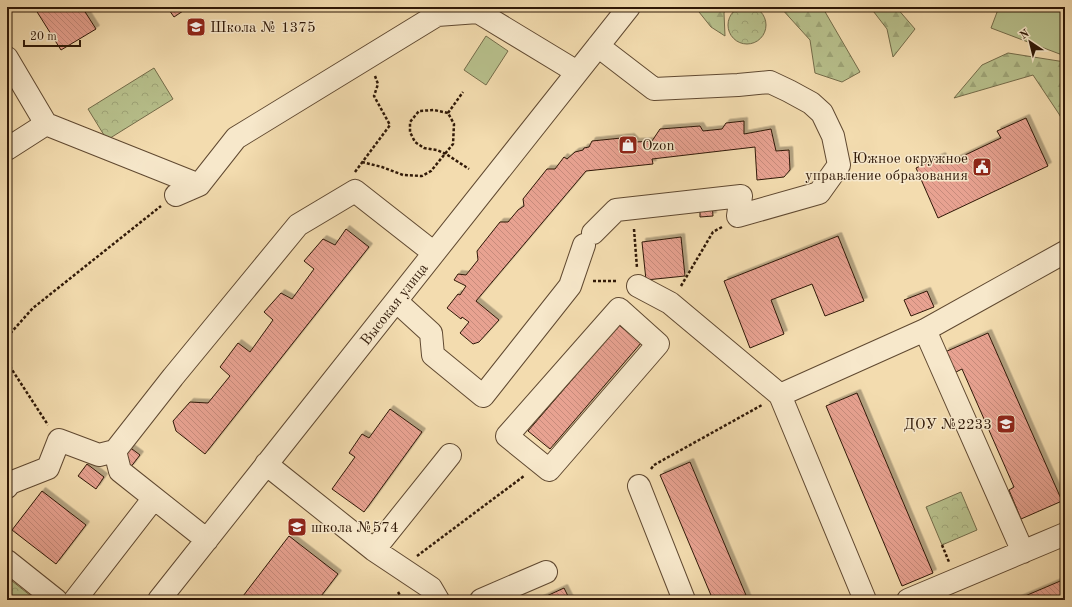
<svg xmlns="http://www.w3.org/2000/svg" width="1072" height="607" viewBox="0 0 1072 607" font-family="'Old Standard TT',serif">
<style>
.forest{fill:url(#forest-firs);stroke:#746c4a}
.park{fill:url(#park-crowns);stroke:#746c4a}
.pitch{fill:#b8c18d;stroke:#746c4a}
.building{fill:url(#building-back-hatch);stroke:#2f1807;filter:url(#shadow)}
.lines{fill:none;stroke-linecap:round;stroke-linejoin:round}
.minor-casing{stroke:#604931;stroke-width:24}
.path{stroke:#2f1807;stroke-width:2.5;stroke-dasharray:3 2;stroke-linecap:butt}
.minor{stroke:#f7e8cb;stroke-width:22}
.labels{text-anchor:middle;stroke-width:3;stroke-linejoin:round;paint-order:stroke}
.poi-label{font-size:15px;fill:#2f1807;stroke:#f7e8cb;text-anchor:start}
.street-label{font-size:15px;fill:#2f1807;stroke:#f7e8cb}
</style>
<defs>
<pattern id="forest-firs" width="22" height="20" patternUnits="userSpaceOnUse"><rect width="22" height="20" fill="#b8c18d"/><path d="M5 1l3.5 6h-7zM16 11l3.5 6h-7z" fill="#9ea578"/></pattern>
<pattern id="park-crowns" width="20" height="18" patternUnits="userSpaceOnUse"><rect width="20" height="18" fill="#b8c18d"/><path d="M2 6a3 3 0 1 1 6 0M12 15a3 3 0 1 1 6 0" fill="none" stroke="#9ea578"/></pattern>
<pattern id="building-back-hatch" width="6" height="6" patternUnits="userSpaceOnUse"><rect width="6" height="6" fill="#e8a291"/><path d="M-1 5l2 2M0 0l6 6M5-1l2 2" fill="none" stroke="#c78b7c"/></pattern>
<filter id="shadow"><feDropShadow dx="3.5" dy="-3.5" stdDeviation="0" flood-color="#0004"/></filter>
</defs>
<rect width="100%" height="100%" fill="#f3dcaf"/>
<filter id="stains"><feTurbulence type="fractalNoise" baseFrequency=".005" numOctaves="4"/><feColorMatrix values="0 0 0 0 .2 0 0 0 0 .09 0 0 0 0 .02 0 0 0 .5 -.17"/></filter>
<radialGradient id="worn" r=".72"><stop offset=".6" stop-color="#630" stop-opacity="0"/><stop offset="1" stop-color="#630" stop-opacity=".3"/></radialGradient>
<path class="forest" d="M695,7H726L724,13L725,36L711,27Z
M780,7H820L824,10L860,72L842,82L815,73L810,40Z
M870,7H896L915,29L893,57L887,29Z
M1008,53L1065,62V125L1059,114L1033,75L954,98L982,65Z"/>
<path class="park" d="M728 25a19 19 0 1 1 38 0a19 19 0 1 1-38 0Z
M154,68L173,99L107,140L88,109Z
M961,492L977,530L942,545L926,507Z
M7,577L36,600H7Z"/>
<path class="pitch" d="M999,7H1062L1065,8V56L991,28Z
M486,36L508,51L486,85L464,70Z"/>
<path class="building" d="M34,7H82L96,29L61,50Z
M167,7H189L174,17Z
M1026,118L1048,166L938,218L916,168L942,156L946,164L1001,138L997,131Z
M744,121V134L771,129L776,151L789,150L790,170L784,177L757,180L755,147L652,159L653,164L586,171L476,301L499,320L479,342L473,344L460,333L469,322L462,317L461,319L447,308L458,294L460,295L466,286L454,280L458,274L466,275L478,260L477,251L500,222H508L518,210L524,206L523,199L547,169H555L564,157L567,159L575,152L583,150L584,148L589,147L592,141L631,137L636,142L652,141L660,129L700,126L703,131L722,129L726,123Z
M712,203L713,216L700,217V204Z
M346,229L369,247L205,454L176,431L173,421L190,402L208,403L230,376L220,367L238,343L250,352L273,320L264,312L281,293L292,299L314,269L304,261L323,239L335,245Z
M838,236L864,301L825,316L812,284L771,300L784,334L750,348L724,281Z
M681,237L685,276L646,280L642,242Z
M927,291L934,307L911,316L904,300Z
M619,325L641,343L550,449L528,431Z
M988,333L1062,501L1021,519L1009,490L1014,487L962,369L954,373L945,352Z
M857,393L933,573L902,586L826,406Z
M390,409L422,432L364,512L332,489L355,457L349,453L362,434L369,438Z
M128,446L140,455L130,468L119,459Z
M690,462L748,600H713L673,505L660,475Z
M87,464L104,477L96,489L78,476Z
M42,491L86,525L56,564L12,530Z
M289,536L338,574L318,600H240Z
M1065,579V600H1016L1018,599Z
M564,588L570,600H538Z"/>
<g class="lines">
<defs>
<path id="minor" d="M7,58L46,124L199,185
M7,149L46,124
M176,195L199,185L236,138L437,15L478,12L577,72
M593,233L616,210L741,196L738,216L819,193L839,165L833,136L822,113L811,103L789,91L770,82L738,85L654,89L598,46
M638,286L670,303L780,395
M396,301L431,333L433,355L483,396L570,286L584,245
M619,309L658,344L549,470L507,436Z
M925,330L1023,552
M266,464L374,550L450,455
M639,486L684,600
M7,487L10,483L48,468L59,440L99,455L115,451
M207,540L120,471L115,451L173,377L298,225L355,191L434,253
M374,550L431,588L438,600
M7,561L56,600
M75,600L154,498
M159,600L629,7
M481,600L546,572
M865,600L780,395L925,330L1065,252
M908,600L1065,534"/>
</defs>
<use href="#minor" class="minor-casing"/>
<path class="path" d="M448,113L463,92
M362,162L382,167L403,175L422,176L431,171L453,144L454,124L448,113L434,110L419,111L410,122V132L415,142L424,148L437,150L446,154L469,169
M355,172L390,125L374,96L378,84L375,76
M634,229L637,268
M593,281H618
M681,286L713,232L722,227
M7,337L33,308L161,206
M7,362L48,425
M651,469L654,465L762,405
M942,545L949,562
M417,556L524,476
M398,592L403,600"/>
<use href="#minor" class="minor"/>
</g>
<defs>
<symbol id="school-square" viewBox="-11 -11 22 22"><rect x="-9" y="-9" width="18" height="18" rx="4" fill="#8f2418" stroke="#f7e8cb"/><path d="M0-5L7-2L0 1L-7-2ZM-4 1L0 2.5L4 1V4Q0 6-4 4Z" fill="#fff"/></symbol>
<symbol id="shop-square" viewBox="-11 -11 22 22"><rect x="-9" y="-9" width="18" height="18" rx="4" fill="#8f2418" stroke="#f7e8cb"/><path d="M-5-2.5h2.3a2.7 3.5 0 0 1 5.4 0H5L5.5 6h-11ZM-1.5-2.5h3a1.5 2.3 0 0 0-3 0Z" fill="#fff"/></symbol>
<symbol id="civic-square" viewBox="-11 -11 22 22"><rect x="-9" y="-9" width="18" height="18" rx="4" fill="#8f2418" stroke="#f7e8cb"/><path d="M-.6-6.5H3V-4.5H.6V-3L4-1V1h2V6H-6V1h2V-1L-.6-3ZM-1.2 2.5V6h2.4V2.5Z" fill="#fff"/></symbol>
</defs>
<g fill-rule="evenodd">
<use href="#school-square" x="185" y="16" width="22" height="22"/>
<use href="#shop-square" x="617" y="134" width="22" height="22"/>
<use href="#civic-square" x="971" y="156" width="22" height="22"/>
<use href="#school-square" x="995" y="413" width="22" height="22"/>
<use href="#school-square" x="286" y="516" width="22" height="22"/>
</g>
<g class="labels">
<g class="poi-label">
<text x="210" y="32">Школа № 1375</text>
<text x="642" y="150">Ozon</text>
<text x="968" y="163" text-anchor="end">Южное окружное<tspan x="968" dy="17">управление образования</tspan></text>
<text x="992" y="429" text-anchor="end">ДОУ №2233</text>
<text x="311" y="532">школа №574</text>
</g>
<g class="street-label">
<text transform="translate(394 304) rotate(-52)" y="5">Высокая улица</text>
</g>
</g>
<rect width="1072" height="607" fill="none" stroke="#f3dcaf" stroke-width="24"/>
<rect x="8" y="8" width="1056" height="591" fill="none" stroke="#2f1807" stroke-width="2"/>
<rect x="12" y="12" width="1048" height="583" fill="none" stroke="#2f1807"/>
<g transform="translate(1030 42) rotate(325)" stroke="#f7e8cb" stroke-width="3" paint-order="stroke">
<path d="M0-3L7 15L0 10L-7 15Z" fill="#2f1807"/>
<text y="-6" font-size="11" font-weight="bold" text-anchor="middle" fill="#2f1807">N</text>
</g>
<path d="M24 40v6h56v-6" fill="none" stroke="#2f1807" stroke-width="2"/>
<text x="30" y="40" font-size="12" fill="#2f1807" stroke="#f7e8cb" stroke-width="3" paint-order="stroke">20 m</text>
<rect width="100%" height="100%" filter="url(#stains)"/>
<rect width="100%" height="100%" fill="url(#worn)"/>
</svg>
